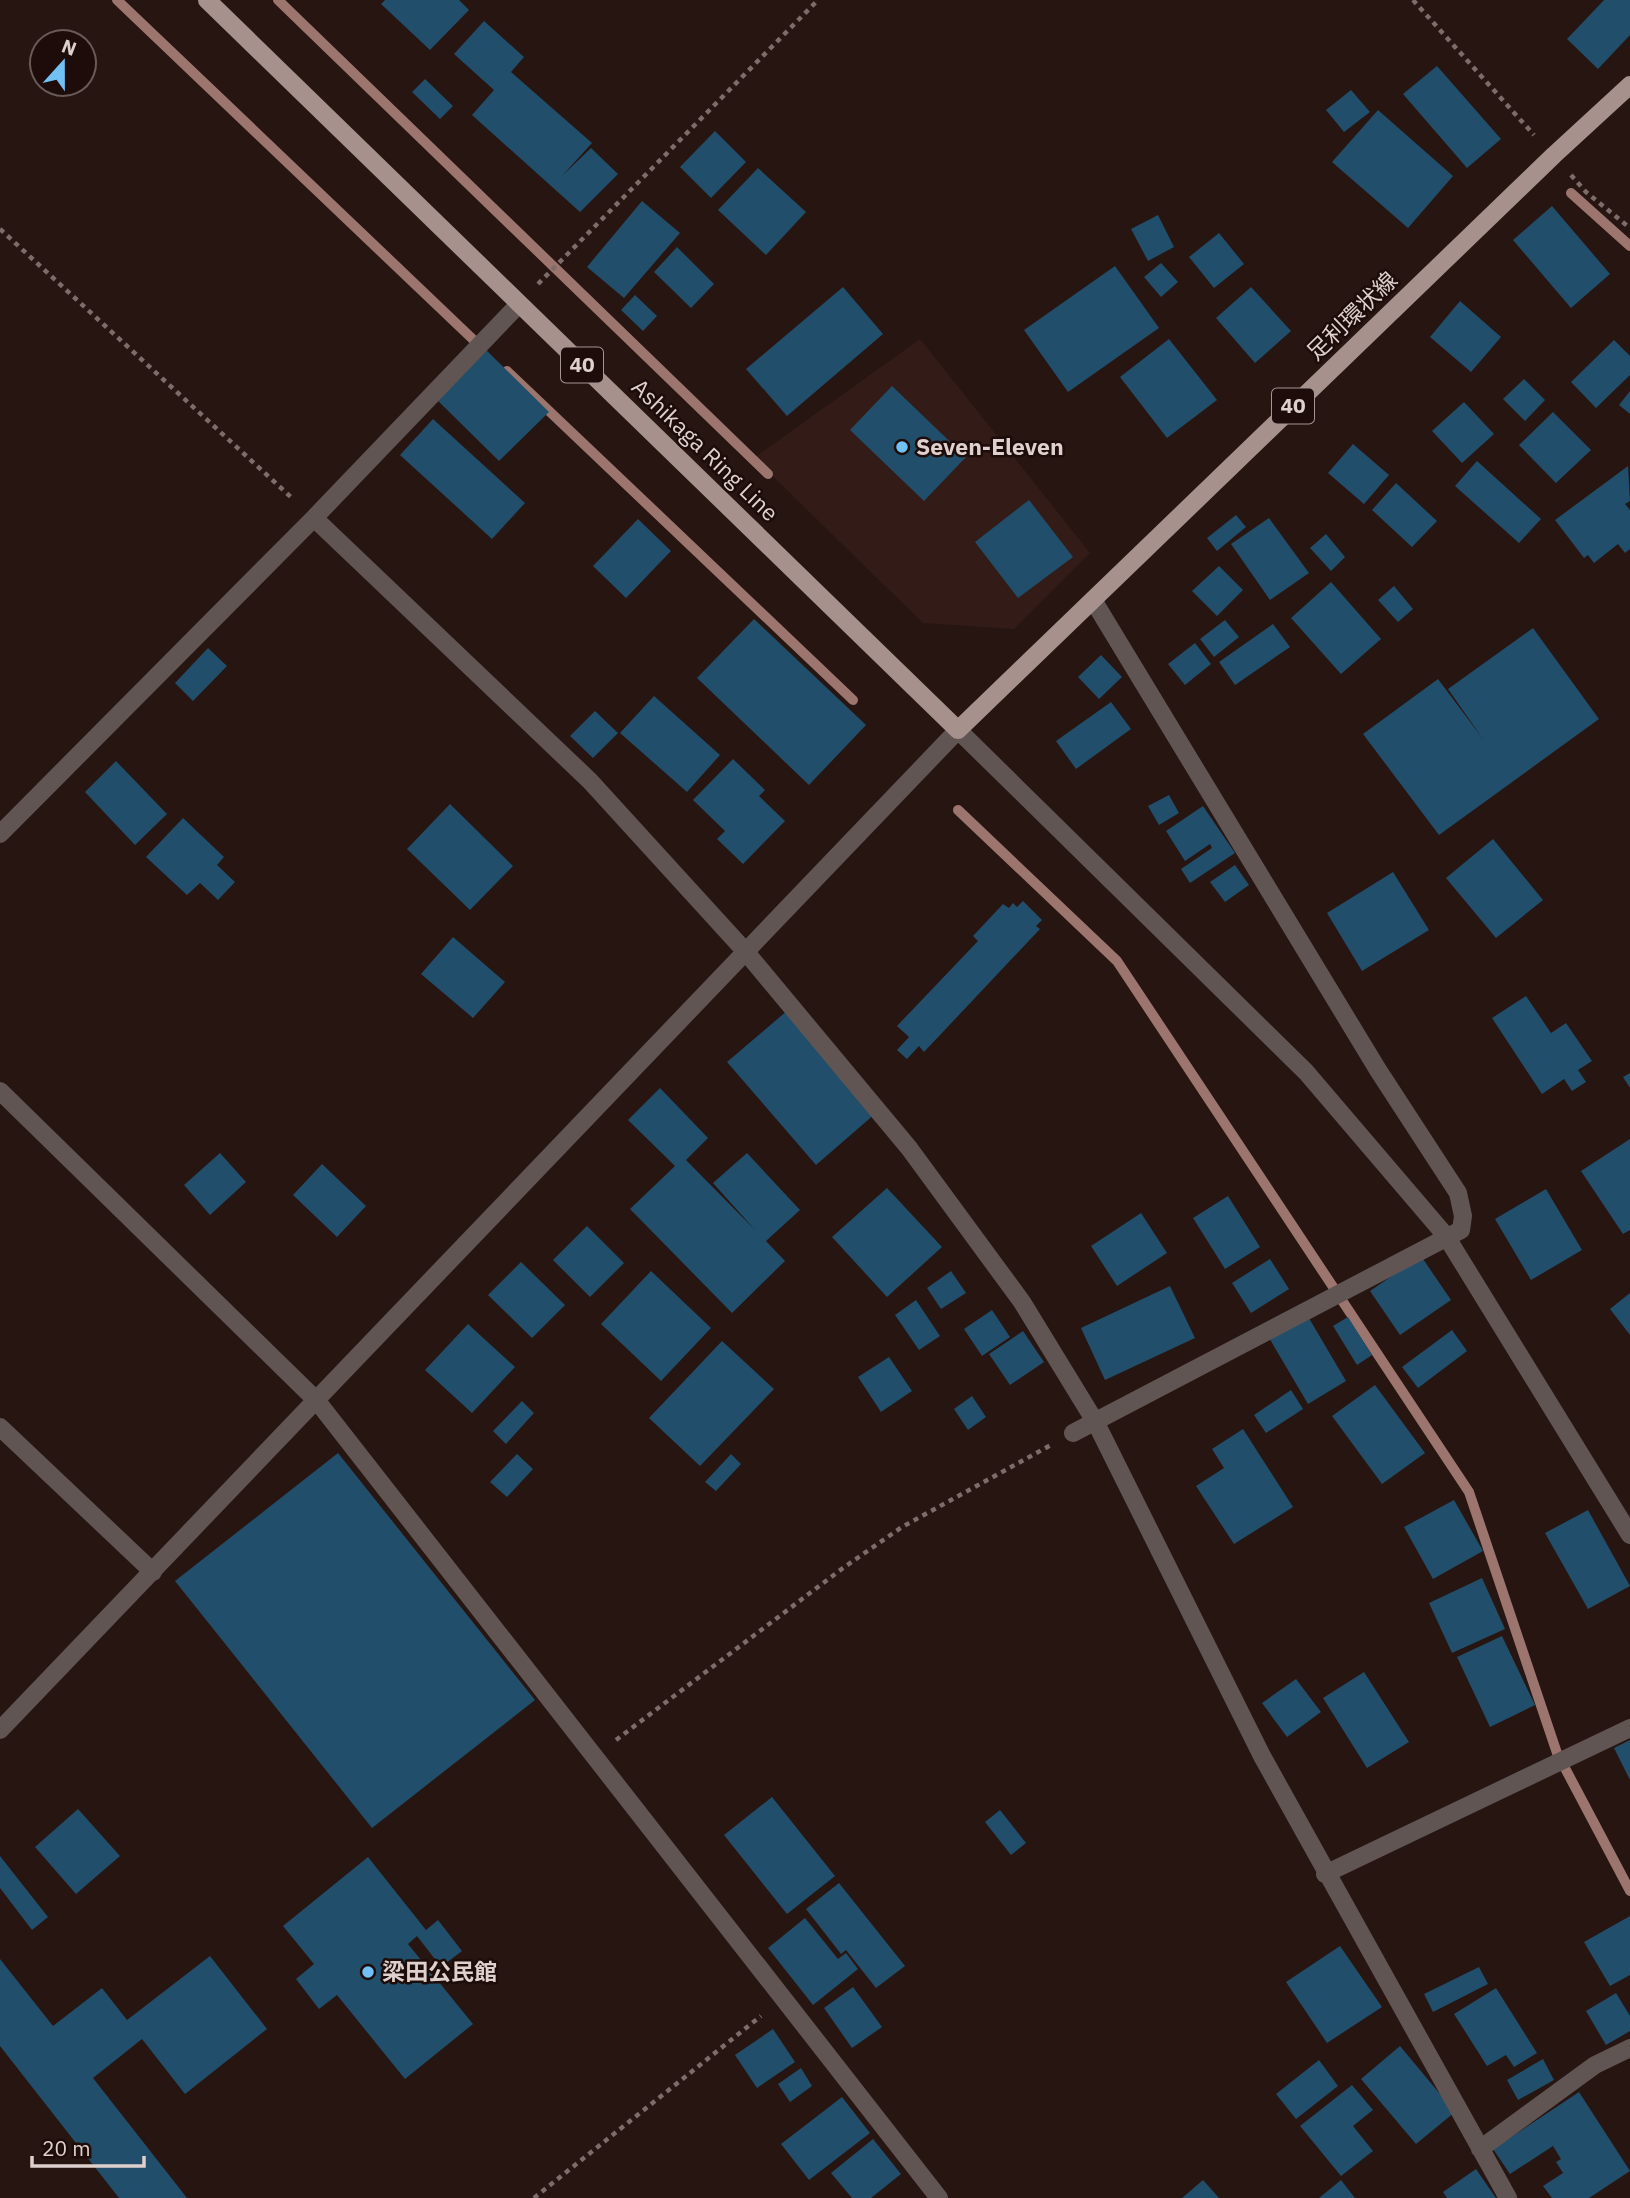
<svg xmlns="http://www.w3.org/2000/svg" width="1630" height="2198" viewBox="0 0 1630 2198" font-family="'IBM Plex Sans','Noto Sans JP',sans-serif">
<style>
.built{fill:#331c17}
.lines{fill:none;stroke-linecap:round;stroke-linejoin:round}
.stream{stroke:#9c756e;stroke-width:10}
.building{fill:#214e6a}
.path{stroke:#7d6c69;stroke-width:4.5;stroke-dasharray:5 5;stroke-linecap:butt}
.minor{stroke:#605553;stroke-width:18}
.major{stroke:#a6918d;stroke-width:18}
.poi-dot{fill:#72c1f5;stroke:#1d0c09;stroke-width:2.5}
.labels{text-anchor:middle;stroke-width:5;stroke-linejoin:round;paint-order:stroke}
.shield{fill:#1d0c09;stroke:#a49592;stroke-width:2}
.shield-label{font-size:21px;font-weight:bold;fill:#ded0cd}
.street-label{font-size:23px;fill:#ded0cd;stroke:#1d0c09}
.poi-label{font-size:23px;font-weight:bold;fill:#ded0cd;stroke:#1d0c09;text-anchor:start}
</style>
<rect width="100%" height="100%" fill="#271512"/>
<path class="built" d="M920,339L1090,553L1014,629L923,623L754,458Z"/>
<g class="lines">
<path class="stream" d="M117,0L482,348
M278,0L768,474
M1571,193L1630,246
M507,371L853,700
M958,810L1117,961L1469,1492L1557,1753L1630,1891"/>
</g>
<path class="building" d="M385,0H459L469,10L430,50L381,4Z
M1604,0H1630V35L1598,69L1567,39Z
M484,21L524,57L511,72L592,143L562,176L591,148L618,174L580,212L472,115L494,90L454,54Z
M1437,66L1501,139L1467,168L1403,94Z
M425,79L453,106L440,119L412,92Z
M1351,90L1370,112L1344,132L1326,110Z
M1378,110L1453,176L1408,228L1332,162Z
M715,131L746,162L711,198L680,167Z
M758,168L806,212L766,255L718,210Z
M642,201L680,233L624,298L587,267Z
M1552,206L1610,274L1571,308L1513,240Z
M1158,215L1174,247L1148,261L1131,229Z
M1219,233L1244,264L1214,288L1189,257Z
M677,247L714,284L691,308L654,272Z
M1161,263L1178,282L1161,297L1144,277Z
M1115,266L1159,328L1068,392L1024,330Z
M843,287L883,334L787,416L746,369Z
M1251,287L1291,331L1255,363L1216,318Z
M635,295L657,316L643,331L621,310Z
M1460,301L1501,337L1471,372L1430,337Z
M1169,339L1217,400L1167,438L1120,377Z
M1614,340L1630,356V375L1596,408L1571,382Z
M482,346L549,412L499,461L433,396Z
M1524,379L1545,400L1525,421L1503,399Z
M892,386L966,457L924,501L850,430Z
M1630,391V414L1619,405Z
M1464,402L1494,434L1462,463L1432,431Z
M1553,412L1591,450L1556,483L1519,445Z
M433,419L525,503L492,539L400,455Z
M1353,444L1389,475L1364,504L1328,473Z
M1477,461L1541,519L1519,543L1455,486Z
M1628,466L1630,501L1625,504L1630,510V549L1625,553L1618,544L1594,563L1588,555L1584,558L1555,520Z
M1396,483L1437,521L1412,547L1372,510Z
M1029,500L1073,557L1018,598L975,542Z
M1236,515L1246,527L1217,551L1207,538Z
M1269,518L1309,573L1270,600L1231,544Z
M638,519L671,551L626,598L593,566Z
M1326,534L1345,557L1331,571L1310,548Z
M1219,566L1243,590L1217,616L1192,591Z
M1331,582L1381,639L1341,674L1291,618Z
M1394,586L1413,609L1398,622L1378,600Z
M754,619L866,725L809,785L697,678Z
M1225,620L1239,637L1214,657L1200,639Z
M1273,624L1290,647L1235,685L1219,662Z
M1533,628L1599,719L1439,835L1363,734L1438,679L1483,739L1448,689Z
M1195,643L1211,664L1185,685L1168,664Z
M208,648L227,666L193,701L175,683Z
M1101,655L1122,677L1099,699L1078,677Z
M654,696L720,755L687,792L620,733Z
M1111,702L1131,729L1076,769L1056,741Z
M595,711L618,733L593,758L570,736Z
M733,759L765,790L759,796L785,821L743,864L717,839L725,831L693,800Z
M116,761L167,814L135,845L85,792Z
M1169,795L1179,813L1159,825L1148,806Z
M450,804L513,866L470,910L407,849Z
M1203,806L1235,853L1190,883L1181,869L1212,848L1210,844L1185,861L1166,831Z
M183,818L224,857L217,865L235,882L218,900L200,883L187,895L146,857Z
M1493,839L1543,900L1496,938L1446,878Z
M1235,865L1249,885L1225,902L1210,882Z
M1393,872L1429,930L1362,971L1327,913Z
M1023,901L1042,920L1036,926L1040,929L924,1052L919,1046L907,1059L897,1050L909,1037L897,1026L978,941L973,936L1003,904L1009,908L1013,903L1017,907Z
M453,937L505,982L473,1018L421,974Z
M1526,996L1551,1033L1566,1023L1592,1061L1578,1070L1586,1082L1572,1091L1564,1079L1542,1094L1492,1018Z
M788,1010L876,1113L816,1165L727,1062Z
M1630,1073V1088L1623,1077Z
M660,1088L708,1138L686,1160L755,1230L713,1183L747,1153L800,1210L766,1241L785,1261L732,1313L630,1209L675,1166L628,1120Z
M1630,1139V1230L1623,1234L1581,1171Z
M220,1153L246,1182L210,1215L184,1185Z
M322,1164L366,1206L337,1237L293,1195Z
M887,1188L942,1247L887,1297L832,1237Z
M1546,1189L1582,1250L1531,1280L1495,1219Z
M1228,1196L1260,1247L1225,1269L1193,1218Z
M1141,1213L1167,1253L1117,1286L1091,1246Z
M587,1226L624,1263L590,1297L553,1260Z
M1421,1256L1451,1300L1400,1335L1370,1291Z
M1270,1259L1289,1289L1251,1313L1232,1283Z
M521,1262L565,1305L532,1338L488,1295Z
M651,1271L711,1328L661,1381L601,1324Z
M951,1271L966,1293L941,1309L927,1288Z
M1170,1286L1195,1338L1105,1380L1081,1328Z
M1630,1293V1335L1610,1309Z
M916,1300L940,1336L919,1350L895,1315Z
M1303,1308L1346,1381L1308,1404L1265,1331Z
M992,1310L1010,1337L982,1356L964,1329Z
M1348,1317L1372,1355L1357,1365L1333,1326Z
M468,1324L515,1367L472,1413L425,1370Z
M1452,1330L1467,1351L1418,1388L1402,1367Z
M1023,1331L1044,1362L1010,1385L989,1354Z
M722,1341L774,1389L700,1466L649,1418Z
M889,1357L912,1391L881,1412L858,1377Z
M1375,1385L1425,1453L1382,1484L1332,1416Z
M1291,1390L1303,1409L1266,1433L1254,1415Z
M972,1396L986,1417L968,1430L954,1409Z
M522,1401L534,1413L506,1444L493,1431Z
M1243,1429L1293,1507L1234,1544L1196,1486L1224,1468L1212,1449Z
M338,1453L535,1700L372,1828L175,1581Z
M517,1454L533,1469L507,1497L490,1482Z
M731,1454L741,1464L716,1491L705,1482Z
M1454,1500L1483,1551L1433,1579L1404,1527Z
M1588,1510L1630,1586L1588,1609L1545,1533Z
M1482,1578L1505,1629L1452,1653L1429,1603Z
M1502,1636L1535,1705L1490,1727L1457,1657Z
M1364,1672L1409,1742L1367,1768L1323,1698Z
M1296,1679L1321,1712L1287,1737L1262,1703Z
M1630,1740V1780L1614,1748Z
M772,1797L835,1876L787,1914L724,1835Z
M78,1809L120,1856L76,1894L35,1847Z
M1000,1810L1026,1843L1011,1855L985,1822Z
M0,1856L48,1917L32,1930L0,1888Z
M368,1857L426,1930L438,1920L462,1951L441,1967L417,1936L408,1944L473,2024L405,2079L337,1995L319,2009L296,1979L314,1964L283,1926Z
M839,1883L905,1966L876,1988L846,1950L841,1954L806,1909Z
M1630,1916V1975L1610,1986L1584,1942Z
M805,1918L838,1959L846,1953L858,1969L813,2005L768,1948Z
M1340,1946L1382,2007L1327,2043L1286,1982Z
M210,1956L267,2029L185,2094L142,2039L93,2078L187,2198H119L0,2046V1959L53,2026L102,1988L127,2020Z
M1479,1967L1488,1984L1433,2012L1424,1994Z
M853,1987L882,2027L852,2048L824,2008Z
M1496,1988L1537,2053L1514,2067L1506,2055L1487,2066L1454,2014Z
M1616,1993L1630,2016V2031L1606,2045L1586,2011Z
M773,2029L795,2062L757,2088L735,2055Z
M1400,2046L1455,2112L1416,2144L1361,2079Z
M1543,2059L1554,2080L1518,2100L1507,2080Z
M1319,2060L1338,2086L1296,2119L1276,2094Z
M801,2068L812,2086L790,2102L778,2084Z
M1352,2085L1373,2110L1353,2126L1373,2151L1341,2176L1300,2126Z
M1579,2092L1630,2171L1589,2198H1552L1543,2186L1563,2173L1556,2162L1561,2159L1553,2146L1510,2174L1493,2149Z
M842,2097L870,2133L809,2180L781,2144Z
M873,2139L901,2174L871,2198H852L831,2173Z
M1476,2169L1496,2198H1447L1443,2192Z
M1203,2180L1219,2198H1182Z
M1341,2180L1355,2198H1319Z"/>
<g class="lines">
<path class="path" d="M1413,0L1534,135
M1571,175L1586,192L1630,228
M0,229L293,499
M538,284L818,0
M616,1740L843,1568L902,1527L1051,1445
M534,2198L761,2016"/>
<path class="minor" d="M314,518L590,781L745,951L909,1148L1022,1302L1096,1423L1262,1756L1508,2198
M0,834L314,518L519,304
M0,1091L317,1401L939,2198
M0,1427L153,1572
M1073,1433L1461,1230L1463,1216L1458,1193L1378,1070L1093,600
M0,1730L958,730L1306,1072L1446,1236L1630,1535
M1325,1874L1630,1728
M1480,2149L1595,2065L1630,2048"/>
<path class="major" d="M207,0L958,730L1554,155L1630,85"/>
</g>
<g class="poi-dot">
<circle cx="902" cy="447" r="7"/>
<circle cx="368" cy="1972" r="7"/>
</g>
<g class="labels">
<g class="shield">
<rect x="561" y="347.5" width="42" height="35" rx="5"/>
<rect x="1272" y="388.5" width="42" height="35" rx="5"/>
</g>
<g class="shield-label">
<text x="582" y="372">40</text>
<text x="1293" y="413">40</text>
</g>
<g class="street-label">
<text transform="translate(1352 316) rotate(-44)" y="8">足利環状線</text>
<text transform="translate(705 450) rotate(44)" y="8">Ashikaga Ring Line</text>
</g>
<g class="poi-label">
<text x="916" y="455">Seven-Eleven</text>
<text x="382" y="1980">梁田公民館</text>
</g>
</g>
<g transform="translate(63 63) rotate(21)"><circle r="33" fill="#1d0c09" stroke="#6a5a57" stroke-width="2"/>
<path d="M0-5L12 26L0 18L-12 26Z" fill="#72c1f5"/>
<text y="-10" font-size="19" font-weight="bold" text-anchor="middle" fill="#ded0cd">N</text>
</g>
<path d="M32 2156v10h112v-10" fill="none" stroke="#ded0cd" stroke-width="3.5"/>
<text x="42" y="2156" font-size="21" fill="#ded0cd" stroke="#1d0c09" stroke-width="5" paint-order="stroke">20 m</text>
</svg>
